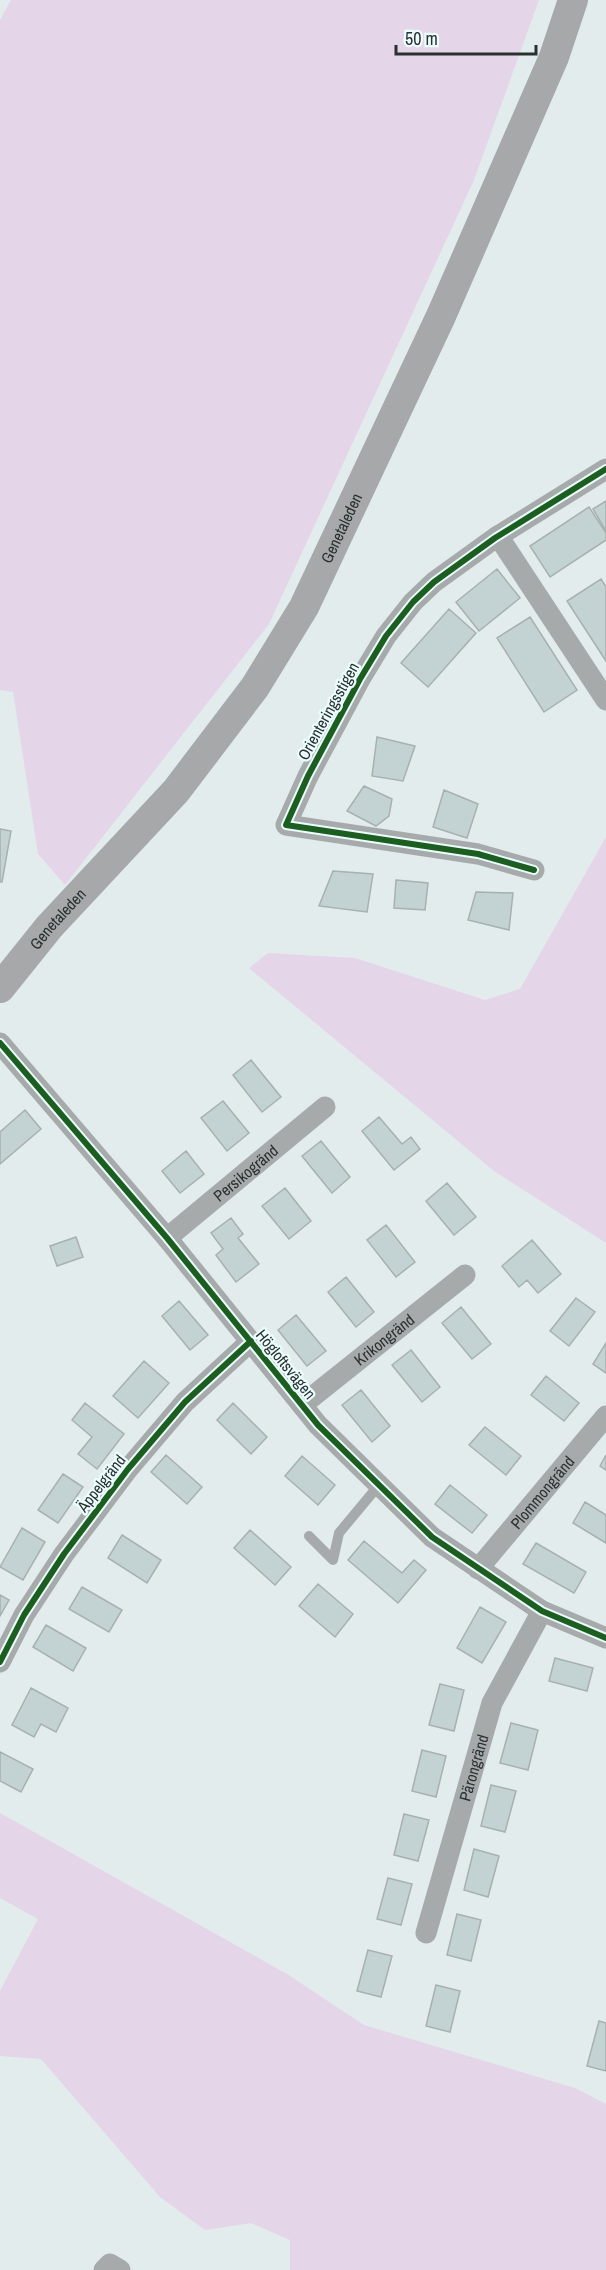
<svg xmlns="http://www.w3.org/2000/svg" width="606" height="2270" viewBox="0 0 606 2270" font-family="'Archivo Narrow',sans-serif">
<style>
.green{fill:#e4d5e8}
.building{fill:#c3d3d3;stroke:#a8b0b0;stroke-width:1.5}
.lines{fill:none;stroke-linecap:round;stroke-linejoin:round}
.service{stroke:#a7aaab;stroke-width:10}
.minor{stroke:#a7aaab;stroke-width:21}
.secondary{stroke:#a6a8aa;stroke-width:30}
.cycleway-casing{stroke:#ecfdfd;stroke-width:10}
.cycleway{stroke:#1b5e20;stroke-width:6}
.labels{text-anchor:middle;stroke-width:4.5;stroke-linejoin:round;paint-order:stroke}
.street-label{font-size:16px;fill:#2a3131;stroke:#ecfdfd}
</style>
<rect width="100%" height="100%" fill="#e2ecec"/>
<path class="green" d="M11,0H539L474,180L269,624L65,885L38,854L13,692L0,690V20Z
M606,837V1243L494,1171L249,968L268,953L355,958L485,1000L520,989Z
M0,1813L287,1974L364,2025L575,2088L606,2104V2270H290V2240L251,2223L205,2230L160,2197L41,2059L0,2056V1991L38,1919L0,1898Z"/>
<path class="building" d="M606,501V531L593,509Z
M589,507L606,533V540L550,577L530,546Z
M497,569L520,598L479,631L456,602Z
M601,579L606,587V661L567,601Z
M449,609L476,633L428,687L401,663Z
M530,617L577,690L544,712L497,638Z
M377,737L415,746L403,781L372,776Z
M364,786L392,799L389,816L376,826L347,811Z
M444,790L478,804L467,838L433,827Z
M0,829L11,831L2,882H0Z
M333,871L373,874L367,912L319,906Z
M333,871L373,874L367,912L319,906Z
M396,880L428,883L425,910L394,908Z
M476,892L513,893L509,930L468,920Z
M251,1060L281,1097L262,1112L233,1075Z
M223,1101L249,1133L227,1151L201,1118Z
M25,1110L41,1129L0,1164V1132Z
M379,1117L402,1144L411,1137L420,1149L394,1170L362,1131Z
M321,1141L350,1177L332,1193L302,1156Z
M186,1151L204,1174L180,1193L162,1171Z
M447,1183L476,1217L454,1235L426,1201Z
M285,1188L311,1221L289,1239L262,1206Z
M231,1218L243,1234L238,1238L259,1264L236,1282L216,1255L223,1249L211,1233Z
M386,1225L415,1262L396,1277L367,1240Z
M76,1237L83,1257L57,1266L50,1246Z
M532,1240L561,1274L538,1293L527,1280L519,1287L502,1266Z
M346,1277L374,1312L356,1327L328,1292Z
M576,1298L595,1312L569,1346L550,1331Z
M179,1301L208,1335L190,1350L162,1316Z
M461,1307L491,1344L472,1359L442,1323Z
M296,1315L326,1351L307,1366L278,1330Z
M606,1343V1373L593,1364Z
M411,1350L440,1387L422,1402L392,1365Z
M144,1361L169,1383L138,1418L113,1396Z
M546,1376L579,1403L564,1421L531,1395Z
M361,1390L390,1426L372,1442L342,1405Z
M85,1403L124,1434L97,1469L78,1454L92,1437L72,1420Z
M233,1403L267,1437L251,1454L217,1420Z
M485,1427L521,1456L506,1475L469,1445Z
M166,1455L202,1487L187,1504L151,1472Z
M606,1455V1470L600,1466Z
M302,1456L335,1485L318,1505L285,1476Z
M63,1474L83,1487L58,1523L38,1510Z
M450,1485L487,1515L472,1533L435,1504Z
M585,1502L606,1515V1543L573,1523Z
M22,1528L45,1542L23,1580L0,1567Z
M250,1530L291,1567L275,1585L234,1548Z
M122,1535L161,1560L147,1583L108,1558Z
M364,1541L402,1573L414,1560L426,1570L398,1603L348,1560Z
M536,1543L586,1572L574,1593L523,1564Z
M318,1584L353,1614L335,1637L299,1606Z
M82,1587L122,1610L109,1632L69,1609Z
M0,1595L9,1600L0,1616Z
M480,1607L506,1622L482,1663L457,1648Z
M46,1625L86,1648L73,1671L33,1647Z
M555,1658L593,1668L587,1691L549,1681Z
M440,1684L464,1690L454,1731L429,1725Z
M31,1688L68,1708L56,1732L41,1724L34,1737L12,1725Z
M511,1723L538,1730L528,1770L500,1763Z
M422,1750L446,1756L436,1797L412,1791Z
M0,1752L33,1769L21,1792L0,1781Z
M491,1785L516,1791L505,1832L481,1826Z
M404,1814L429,1820L418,1861L394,1855Z
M474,1849L499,1856L488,1897L464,1890Z
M388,1878L412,1884L401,1925L377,1919Z
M457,1914L481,1920L471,1961L447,1955Z
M368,1950L392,1956L381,1997L357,1991Z
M436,1985L460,1991L450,2032L426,2026Z
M599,2021L606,2023V2071L587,2066Z"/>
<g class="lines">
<path class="service" d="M309,1536L333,1560L339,1533L379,1485"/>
<g class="minor">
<path d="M498,536L606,700"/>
<path d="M534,870L478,854L286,825L308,776L360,679L386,636L413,602L434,582L495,538L606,469"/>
<path d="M0,1043L167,1238L318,1425L432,1537L542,1611L606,1638"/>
<path id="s1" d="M167,1238L325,1107"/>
<path id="s2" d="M302,1405L465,1275"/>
<path id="s3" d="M478,1569L606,1416"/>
<path d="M0,1662L24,1615L64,1554L128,1469L185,1402L251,1341"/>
<path id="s4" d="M426,1933L492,1703L542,1611"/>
<path d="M104,2270L110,2264L120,2270"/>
</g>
<path class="secondary" id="s5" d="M0,988L49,927L176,791L255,687L304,607L441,316L554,57L573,0"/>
<defs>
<path id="cycleway" d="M534,870L478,854L286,825L308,776L360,679L386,636L413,602L434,582L495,538L606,469
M0,1043L167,1238L318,1425L432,1537L542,1611L606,1638
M0,1662L24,1615L64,1554L128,1469L185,1402L251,1341"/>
</defs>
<use href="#cycleway" class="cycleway-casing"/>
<use href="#cycleway" class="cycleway"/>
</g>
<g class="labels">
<g class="street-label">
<text dy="6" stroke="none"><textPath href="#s5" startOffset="576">Genetaleden</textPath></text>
<text transform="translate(328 711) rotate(-61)" y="6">Orienteringsstigen</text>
<text dy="6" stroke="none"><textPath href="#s5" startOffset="90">Genetaleden</textPath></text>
<text dy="6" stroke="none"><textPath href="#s1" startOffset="102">Persikogränd</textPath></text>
<text dy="6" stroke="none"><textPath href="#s2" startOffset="105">Krikongränd</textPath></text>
<text transform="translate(286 1364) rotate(51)" y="6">Högloftsvägen</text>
<text transform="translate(101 1483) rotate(-52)" y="6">Äppelgränd</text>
<text dy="6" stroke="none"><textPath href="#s3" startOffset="100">Plommongränd</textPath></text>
<text dy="6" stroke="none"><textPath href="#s4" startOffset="172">Pärongränd</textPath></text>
</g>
</g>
<path d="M396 45v9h140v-9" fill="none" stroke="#2a3131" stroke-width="3"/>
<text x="405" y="45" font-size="18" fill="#2a3131" stroke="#ecfdfd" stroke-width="4.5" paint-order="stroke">50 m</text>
</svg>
